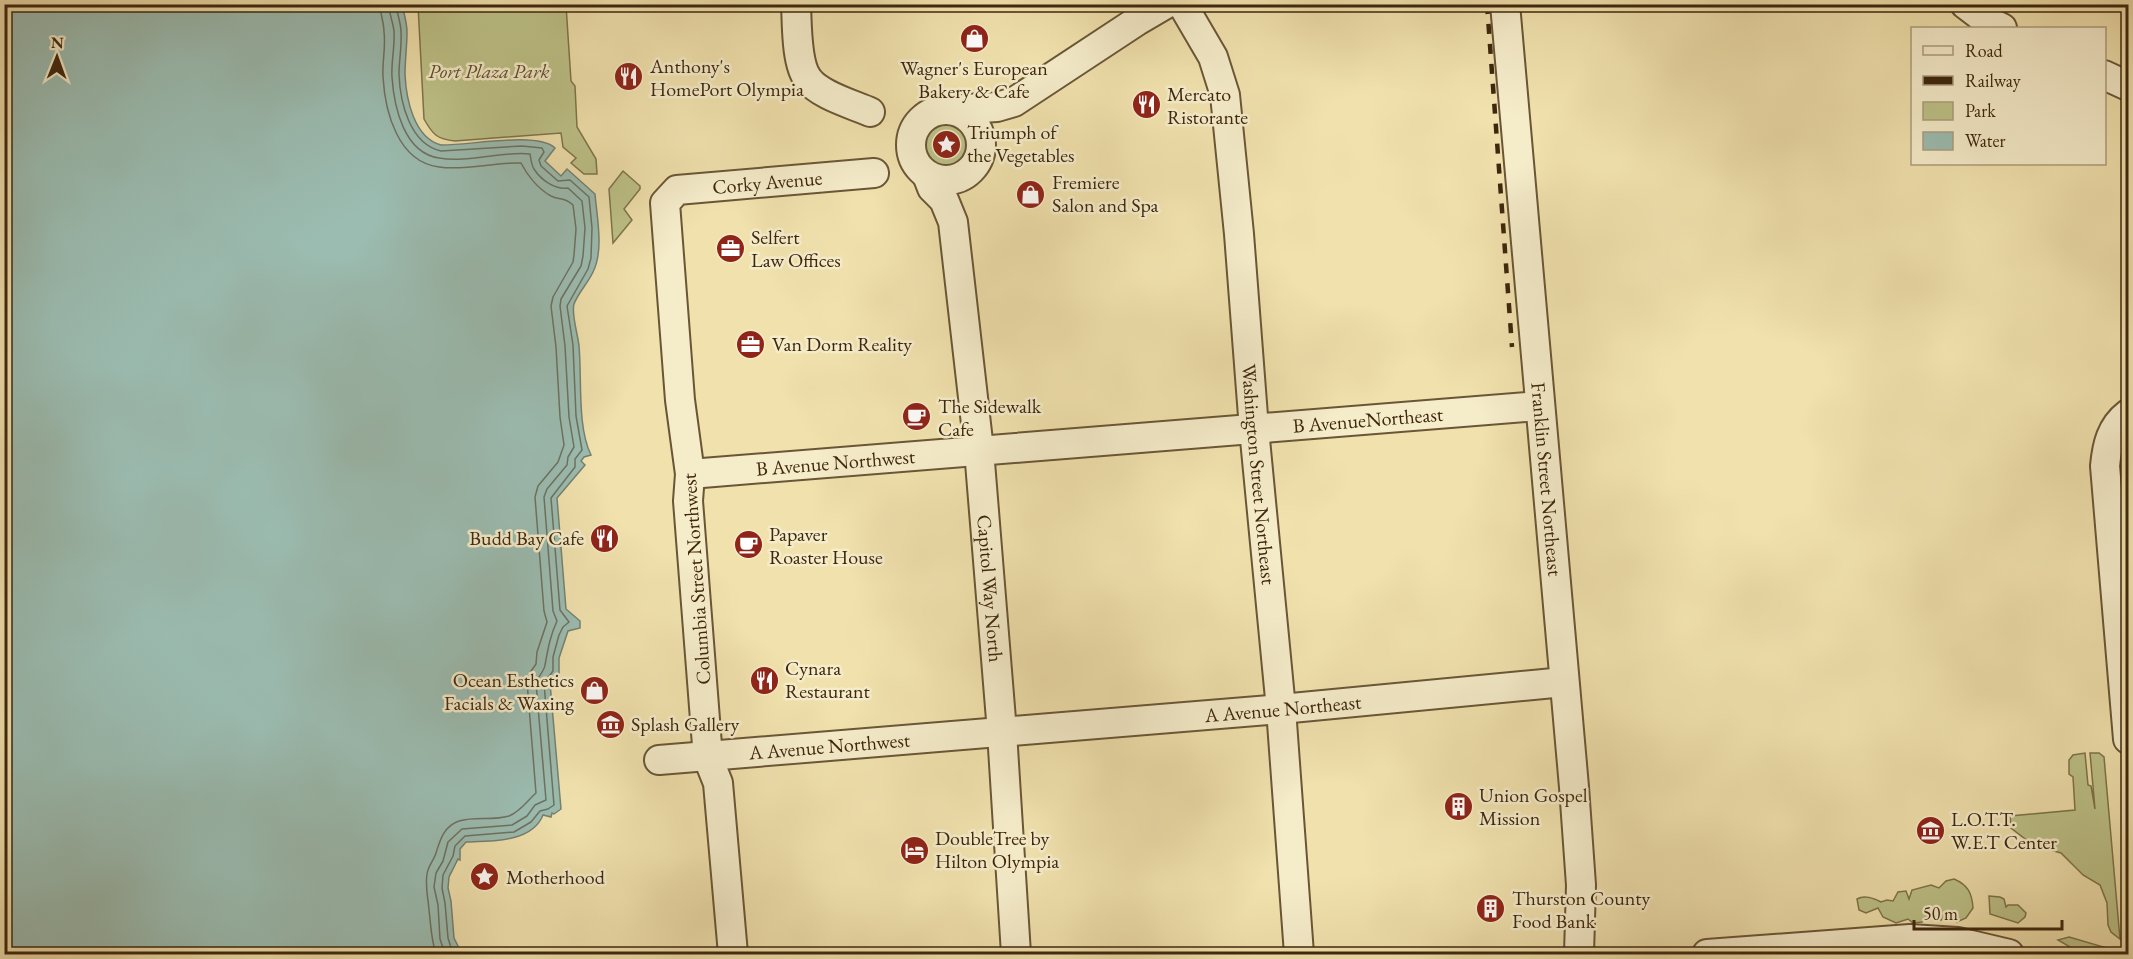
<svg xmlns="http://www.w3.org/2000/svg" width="2133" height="959" viewBox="0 0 2133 959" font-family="'EB Garamond',serif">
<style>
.green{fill:#bdc288;stroke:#7e744b;stroke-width:1.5}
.water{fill:#9bbcb1;stroke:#768070;stroke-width:1.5}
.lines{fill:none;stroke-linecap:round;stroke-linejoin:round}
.shore{stroke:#6c7260;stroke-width:1.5}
.minor-casing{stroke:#6a5636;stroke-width:32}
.minor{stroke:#f5ecca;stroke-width:28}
.rail{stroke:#3e270e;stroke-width:4.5;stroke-dasharray:10 10;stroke-linecap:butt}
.labels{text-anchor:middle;stroke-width:5;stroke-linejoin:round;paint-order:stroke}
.poi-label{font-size:20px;fill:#3e270e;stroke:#f5ecca;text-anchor:start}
.park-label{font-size:20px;font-style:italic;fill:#5e4e2c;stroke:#f5ecca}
.street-label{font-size:20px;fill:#3e270e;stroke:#f5ecca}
</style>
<rect width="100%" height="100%" fill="#f0e1ad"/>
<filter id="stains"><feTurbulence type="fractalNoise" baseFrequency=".00333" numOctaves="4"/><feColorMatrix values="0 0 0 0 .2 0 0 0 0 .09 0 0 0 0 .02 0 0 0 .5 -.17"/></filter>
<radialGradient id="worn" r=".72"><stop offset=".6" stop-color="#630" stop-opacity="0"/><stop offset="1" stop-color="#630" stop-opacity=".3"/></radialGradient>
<path class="green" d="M418,5H566L571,81L575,86L577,127L596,159L597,174H584L571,163L576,158L563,147L561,133L455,141C437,139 433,135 424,119Z
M920 145a26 26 0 1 1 52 0a26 26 0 1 1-52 0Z
M623,171L640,186V189L624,209L632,220L613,243L609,189Z
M2085,753L2088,785L2091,786L2095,809L2090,753H2099L2104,757L2120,939L2111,932L2108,925L2107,903L2100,885L2083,875L2061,853L2033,845L2011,828L2010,816L2075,810L2073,777L2069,774V760L2073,755Z
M1954,879C1968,885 1972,893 1973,908L1966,918L1957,922L1949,916L1941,920L1934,913L1922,922L1913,923L1908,919L1896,923L1883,917L1878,908L1866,913L1859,910L1857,899C1864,895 1874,898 1881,902L1887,900L1893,901L1898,892L1906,891L1909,899L1912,890L1931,885L1939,888L1946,881Z
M1989,896L2000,897L2004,899L2006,907L2008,905H2018L2026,913L2025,917L2018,923L1990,914Z
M2069,937L2107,948L2109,953L2082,954L2058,940Z"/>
<path class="water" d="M5,4L402,5C404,13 407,23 407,32C407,46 405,60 405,74C406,99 414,138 441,145C466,146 537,131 555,148L545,161L561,176L567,169L595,194C597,218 604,250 593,272C588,283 578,293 574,304C571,313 578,335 579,346C582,378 577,427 591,455L584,457L581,461L585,465L557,498L566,609L580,621V628L568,631L559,658V674L550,683L561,809L554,814L552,813L551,817L543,815C532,843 490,841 466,842L460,849V860L458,859L449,877L448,888L451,901L454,938L458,946V952L463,954H5Z"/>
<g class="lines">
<path class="shore" d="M380,4C380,14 384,22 384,32C386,47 382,62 383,77C385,112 398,162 439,167C466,171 494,162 521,163C527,175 538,189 551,196C561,201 563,196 573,205L576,229L574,255L573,262L553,297L551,306L556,347L560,417L564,445L558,462L538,486L535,497L544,611L547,622L537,652L536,664L529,674L527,682L536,793C528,800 520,812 509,816C493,821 475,816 459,821C444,826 440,840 436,853C434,860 428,866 427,874C425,887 428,897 429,910C431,926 431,939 436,954
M389,4C389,14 393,22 394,31C395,47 391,62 392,77C394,107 404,153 439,158C468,163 500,151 530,154C531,159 531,164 534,169C541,180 555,190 568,188L582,201L585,228L583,256L581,266L561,299L560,306L565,346L569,417L574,447L568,457L567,465L547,489L544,497L553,611L557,621C550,636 548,649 545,665C544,672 538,676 536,683L546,800L535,805L527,816L512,825L462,829L448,842L443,861L436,873L434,887L438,905L440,939L445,954
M396,4C397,14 401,23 401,32C402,46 399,60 399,74C400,103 410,144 441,151L522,146L542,148L544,152L539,160L541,166L558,181L570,180L589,197L592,228L591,258L588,269L567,306L573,345L576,416L582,450L575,459V467L551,498L560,610L569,622L563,627L559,635L553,657V671L544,683L554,805L548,809L540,811L531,822L514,832L465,836L455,846L453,856L443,875L442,888L445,903L448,938L453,954"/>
<defs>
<g id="minor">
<path d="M796,4C797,24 796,64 808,79C819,95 852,104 870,112"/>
<path id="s1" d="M1182,4L1213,57L1225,95L1239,234L1254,429L1281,709L1299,954"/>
<path id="s2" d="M1505,4L1574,787L1581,885L1579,954"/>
<path d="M1965,4L1986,20L2002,28"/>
<path d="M2104,75L2128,86"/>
<path d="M950,110L997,107L1014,102L1137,21L1166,4"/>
<circle cx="946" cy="145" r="35"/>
<path id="s3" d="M927,175L932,188L944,200L953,222L979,450L1002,732L1016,954"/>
<path d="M2128,414C2111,427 2107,445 2105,466L2128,739"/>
<path id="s4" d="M690,474L1539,406"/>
<path id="s5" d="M659,760L1281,709L1564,682"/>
<path id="s6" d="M733,954L718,783L708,758L688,501L690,474L680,400L665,203L677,190L874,173"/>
<path d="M1707,954L1910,939L1958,942L2009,954"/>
</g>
</defs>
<use href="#minor" class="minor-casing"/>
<use href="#minor" class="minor"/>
<path class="rail" d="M1487,4L1512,347"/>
</g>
<defs>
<symbol id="shop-disc" viewBox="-11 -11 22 22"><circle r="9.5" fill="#8f2418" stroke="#f5ecca"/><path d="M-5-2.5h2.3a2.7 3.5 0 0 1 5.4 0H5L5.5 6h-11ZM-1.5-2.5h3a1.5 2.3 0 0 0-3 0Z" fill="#fff"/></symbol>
<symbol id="restaurant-disc" viewBox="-11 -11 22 22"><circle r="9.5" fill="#8f2418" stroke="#f5ecca"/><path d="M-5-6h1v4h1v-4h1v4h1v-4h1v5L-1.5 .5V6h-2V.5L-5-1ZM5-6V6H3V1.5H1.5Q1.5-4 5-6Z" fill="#fff"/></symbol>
<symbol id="sight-disc" viewBox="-11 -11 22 22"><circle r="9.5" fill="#8f2418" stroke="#f5ecca"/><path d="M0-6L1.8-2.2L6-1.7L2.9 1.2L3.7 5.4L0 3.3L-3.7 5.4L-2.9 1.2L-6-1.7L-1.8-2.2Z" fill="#fff"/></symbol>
<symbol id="office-disc" viewBox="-11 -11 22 22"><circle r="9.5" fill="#8f2418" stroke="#f5ecca"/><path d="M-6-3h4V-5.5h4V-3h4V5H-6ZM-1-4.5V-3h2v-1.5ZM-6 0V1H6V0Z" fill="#fff"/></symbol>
<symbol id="cafe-disc" viewBox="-11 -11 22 22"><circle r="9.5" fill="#8f2418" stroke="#f5ecca"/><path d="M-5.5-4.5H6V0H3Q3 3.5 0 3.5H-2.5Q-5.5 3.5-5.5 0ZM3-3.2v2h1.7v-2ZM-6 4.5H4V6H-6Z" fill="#fff"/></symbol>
<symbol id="museum-disc" viewBox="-11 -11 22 22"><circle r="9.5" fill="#8f2418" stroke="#f5ecca"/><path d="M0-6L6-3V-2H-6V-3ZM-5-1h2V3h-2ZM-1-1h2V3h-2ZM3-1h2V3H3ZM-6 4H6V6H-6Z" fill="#fff"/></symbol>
<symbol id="building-disc" viewBox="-11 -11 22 22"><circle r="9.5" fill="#8f2418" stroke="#f5ecca"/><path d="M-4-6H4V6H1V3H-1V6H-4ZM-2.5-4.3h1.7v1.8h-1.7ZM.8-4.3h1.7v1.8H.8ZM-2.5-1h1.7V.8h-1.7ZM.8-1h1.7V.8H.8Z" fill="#fff"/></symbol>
<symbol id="hotel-disc" viewBox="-11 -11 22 22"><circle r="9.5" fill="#8f2418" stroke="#f5ecca"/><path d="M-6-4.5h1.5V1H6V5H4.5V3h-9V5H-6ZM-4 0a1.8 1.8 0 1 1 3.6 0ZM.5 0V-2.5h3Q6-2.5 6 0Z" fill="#fff"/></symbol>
</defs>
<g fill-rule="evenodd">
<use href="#shop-disc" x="958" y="22" width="33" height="33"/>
<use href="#restaurant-disc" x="612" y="60" width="33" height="33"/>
<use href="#restaurant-disc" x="1130" y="88" width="33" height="33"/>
<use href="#sight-disc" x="930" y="128" width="33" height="33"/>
<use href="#shop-disc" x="1014" y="178" width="33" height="33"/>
<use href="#office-disc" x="714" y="232" width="33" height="33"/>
<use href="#office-disc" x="734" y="328" width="33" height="33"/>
<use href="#cafe-disc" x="900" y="400" width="33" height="33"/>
<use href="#restaurant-disc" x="588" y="522" width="33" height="33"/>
<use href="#cafe-disc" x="732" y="528" width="33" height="33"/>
<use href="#restaurant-disc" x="748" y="664" width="33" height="33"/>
<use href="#shop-disc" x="578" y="674" width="33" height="33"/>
<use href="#museum-disc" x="594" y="708" width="33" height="33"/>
<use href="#building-disc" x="1442" y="790" width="33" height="33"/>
<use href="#museum-disc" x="1914" y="814" width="33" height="33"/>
<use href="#hotel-disc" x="898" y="834" width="33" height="33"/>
<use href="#sight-disc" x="468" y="860" width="33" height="33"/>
<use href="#building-disc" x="1474" y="892" width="33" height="33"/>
</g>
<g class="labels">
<g class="poi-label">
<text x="650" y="73">Anthony's<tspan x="650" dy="23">HomePort Olympia</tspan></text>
<text x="974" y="75" text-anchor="middle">Wagner's European<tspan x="974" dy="23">Bakery &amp; Cafe</tspan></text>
<text x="1167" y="101">Mercato<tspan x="1167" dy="23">Ristorante</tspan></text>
<text x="967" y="139">Triumph of<tspan x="967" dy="23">the Vegetables</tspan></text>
<text x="1052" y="189">Fremiere<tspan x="1052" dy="23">Salon and Spa</tspan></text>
<text x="751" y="244">Selfert<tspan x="751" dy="23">Law Offices</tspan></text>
<text x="772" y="351">Van Dorm Reality</text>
<text x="938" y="413">The Sidewalk<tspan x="938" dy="23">Cafe</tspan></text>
<text x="769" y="541">Papaver<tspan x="769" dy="23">Roaster House</tspan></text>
<text x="584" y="545" text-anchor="end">Budd Bay Cafe</text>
<text x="785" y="675">Cynara<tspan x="785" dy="23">Restaurant</tspan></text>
<text x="574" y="687" text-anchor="end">Ocean Esthetics<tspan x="574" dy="23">Facials &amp; Waxing</tspan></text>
<text x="631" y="731">Splash Gallery</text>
<text x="1479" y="802">Union Gospel<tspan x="1479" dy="23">Mission</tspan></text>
<text x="1951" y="826">L.O.T.T.<tspan x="1951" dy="23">W.E.T Center</tspan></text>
<text x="935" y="845">DoubleTree by<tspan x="935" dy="23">Hilton Olympia</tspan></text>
<text x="506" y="884">Motherhood</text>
<text x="1512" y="905">Thurston County<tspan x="1512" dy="23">Food Bank</tspan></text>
</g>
<g class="park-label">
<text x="489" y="78">Port Plaza Park</text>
</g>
<g class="street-label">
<text dy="7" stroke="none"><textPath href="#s6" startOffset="864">Corky Avenue</textPath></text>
<text dy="7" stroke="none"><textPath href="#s4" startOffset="680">B AvenueNortheast</textPath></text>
<text dy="7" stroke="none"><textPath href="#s4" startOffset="146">B Avenue Northwest</textPath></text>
<text dy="7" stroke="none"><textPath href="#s1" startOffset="482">Washington Street Northeast</textPath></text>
<text dy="7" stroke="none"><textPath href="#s2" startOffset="477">Franklin Street Northeast</textPath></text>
<text transform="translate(696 579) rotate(-94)" y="7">Columbia Street Northwest</text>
<text dy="7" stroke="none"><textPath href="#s3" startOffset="423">Capitol Way North</textPath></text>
<text dy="7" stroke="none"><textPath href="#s5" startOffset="626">A Avenue Northeast</textPath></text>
<text dy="7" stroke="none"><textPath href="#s5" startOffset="171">A Avenue Northwest</textPath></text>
</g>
</g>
<rect width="2133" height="959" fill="none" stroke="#f0e1ad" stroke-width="24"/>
<rect x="6" y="6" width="2121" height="947" fill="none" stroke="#3e270e" stroke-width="3"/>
<rect x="12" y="12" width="2109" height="935" fill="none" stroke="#3e270e" stroke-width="1.5"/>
<rect x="1911" y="27" width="195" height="138" fill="#f5ecca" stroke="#ac9d7f" stroke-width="1.5"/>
<rect x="1923" y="46" width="30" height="9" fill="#f5ecca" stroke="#ac9d7f" stroke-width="1.5"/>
<text x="1965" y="57" font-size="18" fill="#3e270e">Road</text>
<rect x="1923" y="76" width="30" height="9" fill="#3e270e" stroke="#ac9d7f" stroke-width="1.5"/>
<text x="1965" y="87" font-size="18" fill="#3e270e">Railway</text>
<rect x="1923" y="102" width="30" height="18" fill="#bdc288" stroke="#ac9d7f" stroke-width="1.5"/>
<text x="1965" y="117" font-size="18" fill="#3e270e">Park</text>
<rect x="1923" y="132" width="30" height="18" fill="#9bbcb1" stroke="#ac9d7f" stroke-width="1.5"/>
<text x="1965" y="147" font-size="18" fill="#3e270e">Water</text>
<g transform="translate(57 57) rotate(1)" stroke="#f5ecca" stroke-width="4.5" paint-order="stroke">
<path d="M0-4.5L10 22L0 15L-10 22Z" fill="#3e270e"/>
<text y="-9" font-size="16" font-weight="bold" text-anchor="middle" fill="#3e270e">N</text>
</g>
<path d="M1914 920v9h148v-9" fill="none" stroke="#3e270e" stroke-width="3"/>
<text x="1923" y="920" font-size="18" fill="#3e270e" stroke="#f5ecca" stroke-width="4.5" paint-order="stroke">50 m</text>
<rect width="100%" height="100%" filter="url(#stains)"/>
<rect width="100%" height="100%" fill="url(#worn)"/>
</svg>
